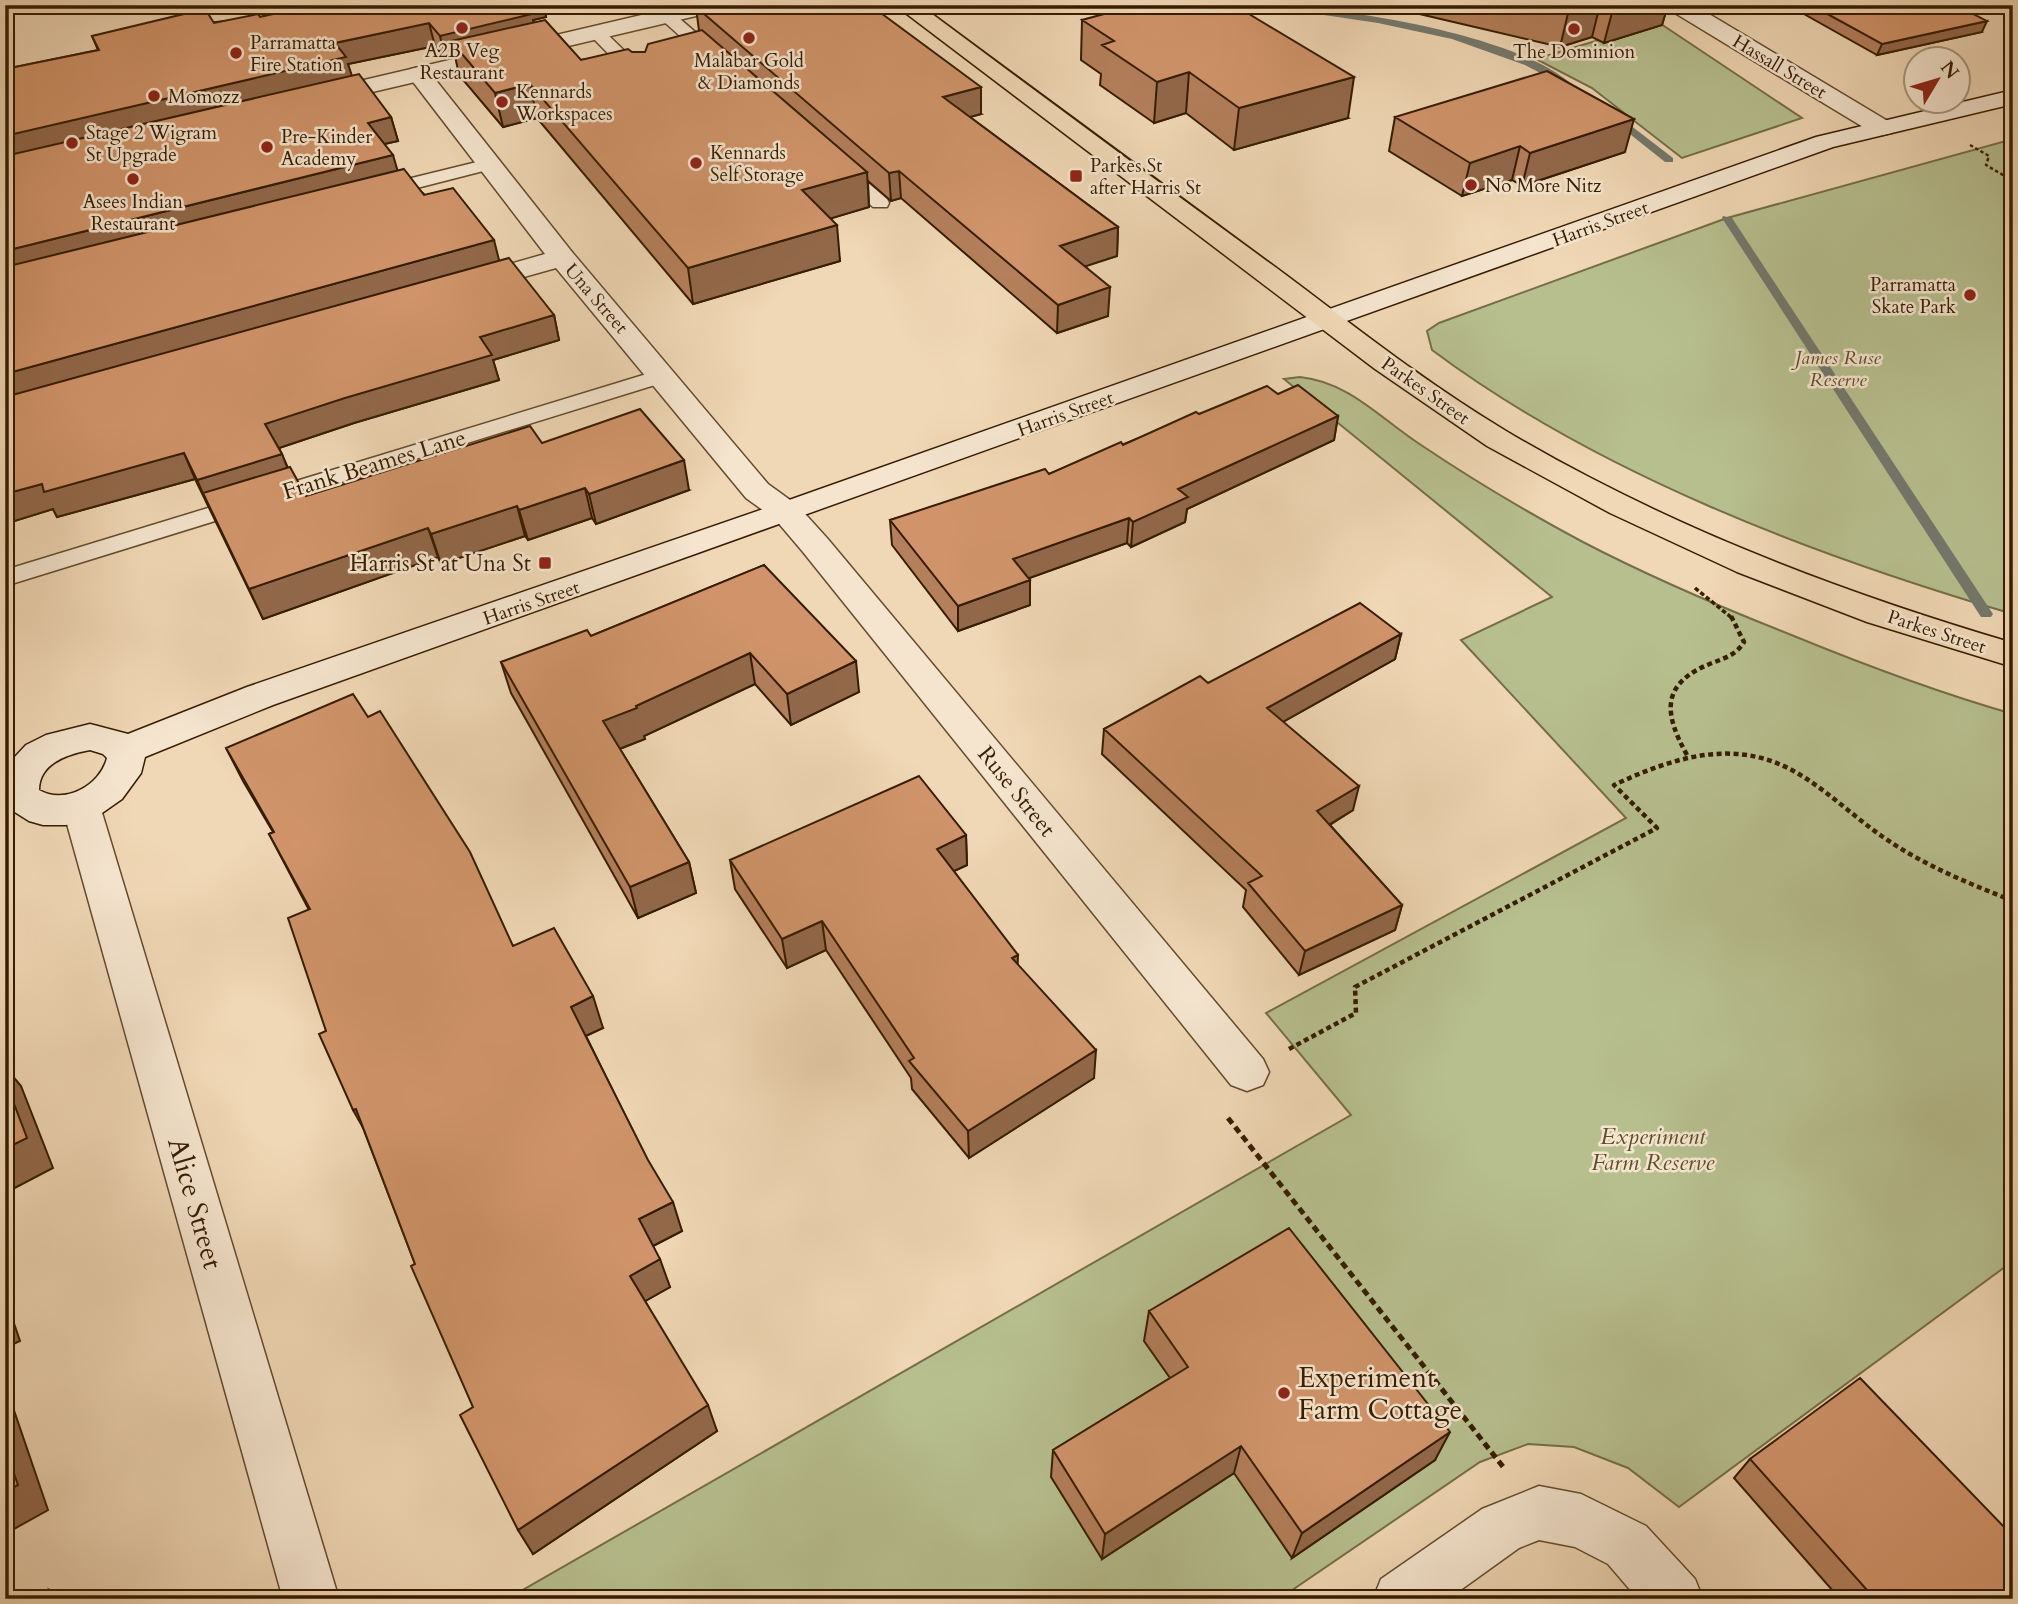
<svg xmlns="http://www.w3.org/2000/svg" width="2018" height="1604" viewBox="0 0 2018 1604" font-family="Cardo,serif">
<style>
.green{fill:#b7bf8f;stroke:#766e48;stroke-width:2}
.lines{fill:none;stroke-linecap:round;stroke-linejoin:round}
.stream{fill:#74796e;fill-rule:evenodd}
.service-casing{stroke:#644b2d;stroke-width:3}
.minor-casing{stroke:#644b2d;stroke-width:3}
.tertiary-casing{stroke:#644b2d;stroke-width:3}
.secondary-casing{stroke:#361c00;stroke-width:3}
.primary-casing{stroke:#361c00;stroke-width:3}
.path-far3{stroke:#361c00;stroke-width:2.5;stroke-dasharray:3.5 2.5;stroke-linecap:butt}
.path-far2{stroke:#361c00;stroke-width:3.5;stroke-dasharray:4.5 2.5;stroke-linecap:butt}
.path-far1{stroke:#361c00;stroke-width:4.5;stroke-dasharray:5 3.5;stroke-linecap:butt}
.path{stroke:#361c00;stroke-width:5;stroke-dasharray:7 4.5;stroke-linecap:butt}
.service{fill:#f5e5cf;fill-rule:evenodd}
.minor{fill:#f5e5cf;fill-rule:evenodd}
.tertiary{fill:#f5e5cf;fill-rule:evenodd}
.secondary{fill:#f5e5cf;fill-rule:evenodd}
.primary{fill:#f0d7b5;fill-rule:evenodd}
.wall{fill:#b47f5b;stroke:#361c00;stroke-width:2}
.shaded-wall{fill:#92684a;stroke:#361c00;stroke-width:2}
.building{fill:#d1946a;stroke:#361c00;stroke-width:2}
.poi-dot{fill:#8f2418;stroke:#f5e5cf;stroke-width:2.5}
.labels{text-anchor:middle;stroke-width:5;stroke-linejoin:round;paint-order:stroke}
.far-poi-label{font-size:19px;fill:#361c00;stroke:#f5e5cf;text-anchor:start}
.far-street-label{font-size:19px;fill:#361c00;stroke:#f5e5cf}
.far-park-label{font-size:19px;font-style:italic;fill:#5d4d2b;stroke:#f5e5cf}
.street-label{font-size:23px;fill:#361c00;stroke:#f5e5cf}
.poi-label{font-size:23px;fill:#361c00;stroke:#f5e5cf;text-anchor:end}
.park-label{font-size:23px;font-style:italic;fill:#5d4d2b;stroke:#f5e5cf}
.near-street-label{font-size:28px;fill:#361c00;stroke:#f5e5cf}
.near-poi-label{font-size:28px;fill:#361c00;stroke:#f5e5cf;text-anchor:start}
</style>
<rect width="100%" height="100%" fill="#f0d7b5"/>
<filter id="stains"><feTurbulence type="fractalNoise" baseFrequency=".00286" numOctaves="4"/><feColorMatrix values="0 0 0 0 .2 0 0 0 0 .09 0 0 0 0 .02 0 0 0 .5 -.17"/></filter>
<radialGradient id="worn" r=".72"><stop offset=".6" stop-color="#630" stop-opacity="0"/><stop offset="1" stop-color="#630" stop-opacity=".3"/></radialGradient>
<path class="green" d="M1658,22L1802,118L1682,158L1592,88L1536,59Z
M2013,139V614C1815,556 1598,474 1432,350L1427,331L1439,323L1727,218Z
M1300,377C1348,382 1379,417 1418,443C1470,478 1525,511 1581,541C1648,576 1718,606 1789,634C1862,664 1936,692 2013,714V1261L1679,1507L1628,1468L1574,1447L1528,1444L1480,1462L1279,1599H507L1351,1115L1266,1013L1626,818L1461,640L1552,597L1284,379Z"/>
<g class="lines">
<path class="stream" d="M1257,5C1333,5 1511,33 1569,82L1561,84L1525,65L1452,39L1378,23Z
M1611,115H1617L1673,158V162H1665L1611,119Z
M1723,216L1732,218L1991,611L1993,614L1991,617H1981L1722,218Z"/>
<defs>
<path id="service" d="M667,11L673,13L721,54L723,58L721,62H709L661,19L659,16Z
M597,28L603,30L648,74L650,78L648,82H636L591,36L589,33Z
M489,159L498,164L495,168L378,198L369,192L371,188Z
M840,163L846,164L887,199L889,203L887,207H873L834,172L831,168Z
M663,369L671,370L674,375L671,380L5,586V570Z"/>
<path id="minor" d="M645,5H669L678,16L675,21H659Z
M419,67L427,69L572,252L768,484L797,505L827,538L1263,1059L1269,1072L1263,1085L1247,1091L1231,1085L803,552L775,519L746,498L556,268L467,293L457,291L453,285L457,279L545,254L407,74L411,69Z
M81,792L95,796L100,806L339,1599H283L62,806L67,796Z
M1539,1486L1581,1494L1646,1526L1695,1579L1703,1599H1638L1608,1564L1575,1547L1539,1540L1519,1548L1448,1599H1373L1381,1579L1482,1509Z"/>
<path id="tertiary" d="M684,5H724L721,10L713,12L317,105L309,103L305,98L309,93L317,91Z
M1667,5H1694L1891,123L1894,128L1891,133L1882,135L1873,133L1670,10Z"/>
<path id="secondary" d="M2013,90V104L1833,147L273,705L145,757L141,773L122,799L102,813L79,821L66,825H43L29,821L10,809L5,801V772L12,760L26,745L46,735L90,724L128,734L247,687L775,505L1816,137ZM90,750L103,754L107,758C100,786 64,805 39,790C39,763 68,754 90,750Z"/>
<path id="primary" d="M895,5H920C1042,96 1164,186 1286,275C1358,329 1429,385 1506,431C1664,525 1837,591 2013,643V667L1867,622L1737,572L1610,513L1487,446L1375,369Z"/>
</defs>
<use href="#service" class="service-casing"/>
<use href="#minor" class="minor-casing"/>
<use href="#tertiary" class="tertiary-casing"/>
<use href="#secondary" class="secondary-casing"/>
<use href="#primary" class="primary-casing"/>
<path class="path-far3" d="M1970,145L1989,156L1986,165L2013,181"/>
<path class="path-far2" d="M1695,588L1732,618"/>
<path class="path-far1" d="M1687,755C1663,712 1661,683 1712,663C1725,658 1736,655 1744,642L1731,616
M1289,1049L1356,1013L1355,987L1657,828L1614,785C1674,757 1736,737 1797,773C1828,791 1854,817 1883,837C1923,865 1968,883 2013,901"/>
<path class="path" d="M1228,1118L1504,1468"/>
<use href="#service" class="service"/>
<use href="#minor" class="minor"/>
<use href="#tertiary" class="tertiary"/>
<use href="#secondary" class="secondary"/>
<use href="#primary" class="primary"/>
</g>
<path class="wall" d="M315,5H544L546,17L533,20L534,22L581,60L632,52H645L699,31L696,7L981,114L970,117L1118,227L1117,256L1084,266L1108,316L1057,333L901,198L891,201L868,181L869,207L831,218L840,261L693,304L537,118L503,127L459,75L455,56L445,58L435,46L348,64L351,76L391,117L398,141L384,144L397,170L499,261L554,315L559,340L493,360L499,380L354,423L279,448L288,468L306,496L542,443L689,490L596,524L592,518L528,540L525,536L441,564L438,557L263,619L195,479L57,517L53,509L5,524V69L98,50L92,36L260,17Z
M1381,5H1668L1662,25L1604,43L1592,37L1560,47Z
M1788,5H1956L1982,32L1877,55Z
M1082,20L1348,118L1234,150L1186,113L1154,123L1100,85L1101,74L1081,60Z
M1395,117L1625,152L1522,186L1512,180L1462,196L1389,151Z
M1278,394L1338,416L1334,440L1187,509L1185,522L1131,547L1127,543L1029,578L1030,605L958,631L892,545L890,520L1049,474L1199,414Z
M764,565L859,692L791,725L755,684L644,736L645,739L620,749L689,862L696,893L638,918L511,693L501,662L591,636Z
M1401,634L1395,659L1283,722L1353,810L1330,825L1402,905L1395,930L1299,975L1243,907L1246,890L1102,754L1104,729L1208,683Z
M226,748L513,946L603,1028L586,1036L682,1231L653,1246L670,1287L645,1301L717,1431L533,1554L415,1264L326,1031L309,910L269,834L273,832L243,781Z
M966,835L967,865L954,871L1094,1078L969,1158L912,1089L911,1078L826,950L787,968L735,889L730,860Z
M1149,1311L1435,1460L1292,1558L1234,1473L1102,1559L1051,1477L1053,1450L1170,1378L1144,1341Z
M1750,1459L2006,1529L2013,1523V1599H1840L1734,1478Z"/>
<path class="shaded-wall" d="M521,5H544L546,17L533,20L537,37L451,41L455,56L445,58L440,36Z
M1570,5H1600L1592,37L1560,47Z
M1614,5H1668L1662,25L1604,43Z
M1987,21L1982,32L1877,55L1882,44Z
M429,23L435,46L348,64L353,79L5,162V136L335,43Z
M1189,72L1186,113L1154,123L1157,82Z
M1354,77L1348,118L1234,150L1239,108Z
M530,84L537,118L503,127L495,93Z
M981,87V114L944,124L943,97Z
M391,117L398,141L375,146L368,123Z
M1634,119L1625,152L1522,186L1530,153Z
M1520,146L1512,180L1462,196L1470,163Z
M393,155L400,179L5,278V251Z
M899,171L901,198L891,201L889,173Z
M867,172L869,207L806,226L802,190Z
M837,225L840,261L693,304L688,268Z
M1118,227L1117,256L1059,275L1060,246Z
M494,240L500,264L5,402V374Z
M1110,287L1108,316L1057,333L1058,305Z
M554,315L559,340L493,360L499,380L354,423L276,449L265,424L480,337Z
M1338,416L1334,440L1187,509L1185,522L1131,547L1133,522L1178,489Z
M184,453L195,479L57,517L53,509L5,524V494L42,484Z
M282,454L292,480L208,505L197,480Z
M684,460L689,490L596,524L589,494Z
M585,488L592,518L528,540L519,510Z
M517,506L525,536L441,564L431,534Z
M1129,518L1127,543L1013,584V559Z
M428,528L438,557L263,619L249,589Z
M1030,580V605L958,631V606Z
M1401,634L1395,659L1263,733L1267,708Z
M750,653L755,684L644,736L645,739L611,752L603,721Z
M856,661L859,692L791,725L787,694Z
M1359,786L1353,810L1312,835L1317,811Z
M966,835L967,865L939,878L937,849Z
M689,862L696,893L638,918L630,887Z
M1402,905L1395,930L1299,975L1305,951Z
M822,921L826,950L787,968L782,939Z
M1018,955L1017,984L1012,958Z
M593,996L603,1028L581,1038L571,1007Z
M1096,1050L1094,1078L969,1158L968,1131Z
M5,1067L21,1086L53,1168L5,1193Z
M356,1109L370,1140L353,1110Z
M673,1202L682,1231L649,1248L639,1219Z
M660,1259L670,1287L640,1304L630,1276Z
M5,1297L20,1341L5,1348Z
M5,1384L48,1510L5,1534Z
M708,1405L717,1431L533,1554L518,1530Z
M1450,1432L1435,1460L1292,1558L1302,1533Z
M1241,1446L1234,1473L1102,1559L1105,1534Z
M49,1590L61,1599H51Z"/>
<path class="building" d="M315,5H524L532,14L440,36L429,23L335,43L346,57L5,136V69L99,50L92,36L205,9L214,23L258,14L260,17Z
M701,5H870L981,87L943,97L1118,227L1060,246L1110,287L1058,305L899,171L889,173L696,7Z
M1137,5H1234L1354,77L1239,108L1189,72L1157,82L1102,45L1114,41L1082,20Z
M1811,5H1956L1987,21L1882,44Z
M545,20L581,60L628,49L632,52H645L648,44L702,30L867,172L802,190L837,225L688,268L530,84L495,93L451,41Z
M1547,71L1634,119L1530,153L1520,146L1470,163L1395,117Z
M359,74L391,117L368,123L393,155L5,251V156Z
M404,169L424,195L453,188L494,240L5,374V267Z
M509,258L554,315L480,337L492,355L345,398L265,424L282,454L197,480L184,453L44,492L42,484L5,494V397Z
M1298,385L1338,416L1178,489L1188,497L1133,522L1129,518L1013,559L1030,580L958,606L890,520L1045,469L1049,474L1121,442L1123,445L1196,412L1199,414L1267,386L1278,394Z
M640,409L684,460L589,494L585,488L519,510L517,506L431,534L428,528L249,589L203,493L290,467L306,496L530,426L542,443Z
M764,565L856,661L787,694L750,653L636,706L637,708L603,721L689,862L630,887L501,662L587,630L591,636Z
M1360,603L1401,634L1267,708L1359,786L1317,811L1402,905L1305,951L1248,883L1262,876L1104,729L1200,676L1208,683Z
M353,694L368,717L380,711L470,852L513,946L554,928L593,996L571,1007L648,1160L673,1202L639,1219L660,1259L630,1276L708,1405L518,1530L460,1415L473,1407L411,1266L415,1264L356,1109L353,1110L319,1034L326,1031L288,918L310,909L269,834L274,832L226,748Z
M919,776L966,835L937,849L1018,955L1012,958L1096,1050L968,1131L909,1061L914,1058L822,921L782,939L730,860Z
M5,1080L27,1138L5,1149Z
M1289,1228L1450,1432L1302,1533L1241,1446L1105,1534L1053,1450L1188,1367L1149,1311Z
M1860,1378L2007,1530L2013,1525V1599H1875L1750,1459Z
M5,1448L18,1485L5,1492Z
M49,1590L51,1599H33Z"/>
<g class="poi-dot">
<circle cx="462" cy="28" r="7"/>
<circle cx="1574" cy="29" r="7"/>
<circle cx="749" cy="38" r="7"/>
<circle cx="236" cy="53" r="7"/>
<circle cx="154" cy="96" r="7"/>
<circle cx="502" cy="102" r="7"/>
<circle cx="72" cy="143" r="7"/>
<circle cx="267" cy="147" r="7"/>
<circle cx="696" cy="163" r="7"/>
<rect x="1069" y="169" width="14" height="14" rx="3.5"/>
<circle cx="133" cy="179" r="7"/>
<circle cx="1471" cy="185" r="7"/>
<circle cx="1970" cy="295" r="7"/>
<rect x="538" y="556" width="14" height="14" rx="3.5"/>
<circle cx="1284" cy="1393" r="7"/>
</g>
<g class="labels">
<g class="far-poi-label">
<text x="250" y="49">Parramatta<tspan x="250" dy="22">Fire Station</tspan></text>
<text x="462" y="57" text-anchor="middle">A2B Veg<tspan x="462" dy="22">Restaurant</tspan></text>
<text x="1574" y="58" text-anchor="middle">The Dominion</text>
<text x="749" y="67" text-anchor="middle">Malabar Gold<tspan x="749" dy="22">&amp; Diamonds</tspan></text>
<text x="516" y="98">Kennards<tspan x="516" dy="22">Workspaces</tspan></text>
<text x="168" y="103">Momozz</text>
<text x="86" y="139">Stage 2 Wigram<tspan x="86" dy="22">St Upgrade</tspan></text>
<text x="281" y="143">Pre-Kinder<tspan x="281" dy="22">Academy</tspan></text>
<text x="710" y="159">Kennards<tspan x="710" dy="22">Self Storage</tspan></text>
<text x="1090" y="172">Parkes St<tspan x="1090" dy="22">after Harris St</tspan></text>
<text x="1485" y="192">No More Nitz</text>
<text x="133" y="208" text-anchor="middle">Asees Indian<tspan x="133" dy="22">Restaurant</tspan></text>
<text x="1956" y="291" text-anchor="end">Parramatta<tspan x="1956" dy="22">Skate Park</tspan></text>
</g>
<g class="far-street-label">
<text transform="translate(1780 66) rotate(31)" y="7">Hassall Street</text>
<text transform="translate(1600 223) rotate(-20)" y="7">Harris Street</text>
<text transform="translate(597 298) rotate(49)" y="7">Una Street</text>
<text transform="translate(1426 390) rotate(35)" y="7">Parkes Street</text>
<text transform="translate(1065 413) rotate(-20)" y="7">Harris Street</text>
<text transform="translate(531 602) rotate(-19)" y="7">Harris Street</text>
<text transform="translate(1937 631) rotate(18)" y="7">Parkes Street</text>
</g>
<g class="far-park-label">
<text x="1838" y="364">James Ruse<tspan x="1838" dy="22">Reserve</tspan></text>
</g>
<g class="street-label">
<text transform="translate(374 464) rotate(-17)" y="8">Frank Beames Lane</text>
<text transform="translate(1017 791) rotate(51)" y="8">Ruse Street</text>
</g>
<g class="poi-label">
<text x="531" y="571">Harris St at Una St</text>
</g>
<g class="park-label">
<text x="1653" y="1144">Experiment<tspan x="1653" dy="26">Farm Reserve</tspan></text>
</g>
<g class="near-street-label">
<text transform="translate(196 1203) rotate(74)" y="10">Alice Street</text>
</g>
<g class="near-poi-label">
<text x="1298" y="1387">Experiment<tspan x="1298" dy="32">Farm Cottage</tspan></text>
</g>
</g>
<rect width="2018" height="1604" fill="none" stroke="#f0d7b5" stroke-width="28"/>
<rect x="7" y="7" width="2004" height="1590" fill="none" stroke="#361c00" stroke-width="3.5"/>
<rect x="14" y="14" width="1990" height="1576" fill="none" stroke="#361c00" stroke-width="2"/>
<g transform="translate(1937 80) rotate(52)"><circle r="33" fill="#f5e5cf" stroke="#a9957c" stroke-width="2"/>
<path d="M0-5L12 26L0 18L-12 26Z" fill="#8f2418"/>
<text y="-10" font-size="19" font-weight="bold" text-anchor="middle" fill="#361c00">N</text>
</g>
<rect width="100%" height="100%" filter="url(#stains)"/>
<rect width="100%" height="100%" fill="url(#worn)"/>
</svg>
